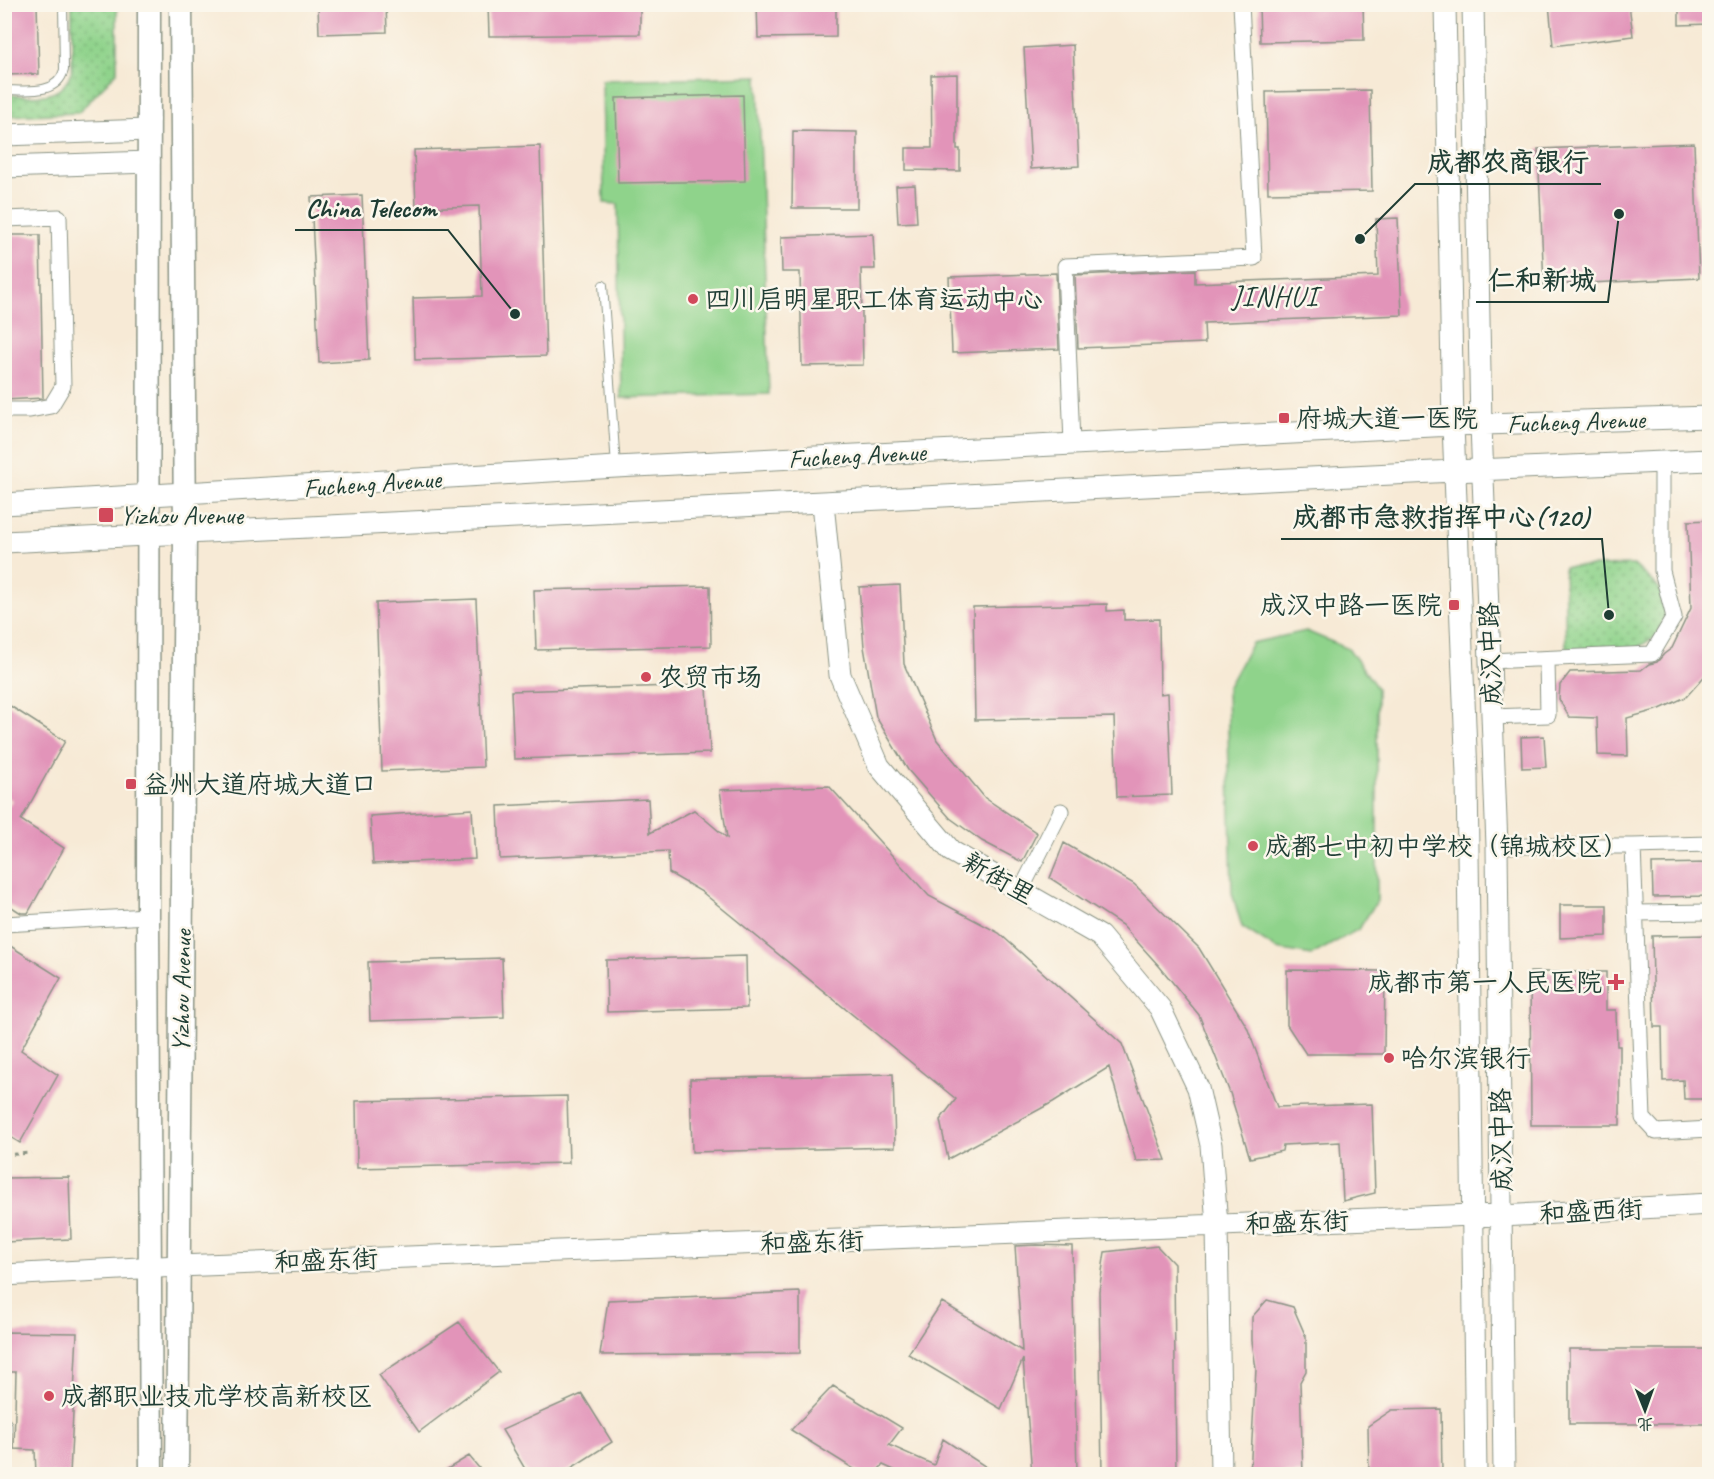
<svg xmlns="http://www.w3.org/2000/svg" width="1714" height="1479" viewBox="0 0 1714 1479" font-family="Caveat,'LXGW WenKai TC',sans-serif">
<style>
.grass{fill:url(#grass-dots);stroke:#578860;stroke-width:1.5}
.park{fill:#8fd38b;stroke:#578860;stroke-width:1.5}
.building{fill:#e294b9}
.lines{fill:none;stroke-linecap:round;stroke-linejoin:round}
.lane-casing{stroke:#8b9485;stroke-width:10}
.street-casing{stroke:#8b9485;stroke-width:17}
.secondary-casing{stroke:#8b9485;stroke-width:23}
.primary-casing{stroke:#8b9485;stroke-width:25}
.path{stroke:#8b9485;stroke-width:3;stroke-dasharray:4.5 4.5;stroke-linecap:butt}
.lane{stroke:#fff;stroke-width:8}
.street{stroke:#fff;stroke-width:15}
.secondary{stroke:#fff;stroke-width:21}
.primary{stroke:#fff;stroke-width:22}
.poi-dot{fill:#d1495b;stroke:#fbf7ec;stroke-width:2}
.labels{text-anchor:middle;stroke-width:5;stroke-linejoin:round;paint-order:stroke}
.poi-label{font-size:26px;fill:#1f3d34;stroke:#fbf7ec;text-anchor:start}
.street-label{font-size:26px;fill:#1f3d34;stroke:#fbf7ec}
.quarter-label{font-size:28px;letter-spacing:1.5px;fill:#1f3d34;stroke:#fbf7ec}
.leader{fill:none;stroke:#1f3d34;stroke-width:2}
.callout-dot{fill:#1f3d34;stroke:#fbf7ec;stroke-width:2}
.callout-label{font-size:27px;text-anchor:middle;font-weight:bold;fill:#1f3d34;stroke:#fbf7ec;stroke-width:5;stroke-linejoin:round;paint-order:stroke}
</style>
<defs>
<pattern id="grass-dots" width="8" height="8" patternUnits="userSpaceOnUse" patternTransform="scale(1.5)"><rect width="8" height="8" fill="#8fd38b"/><path d="M2 2h.1M6 6h.1" fill="none" stroke="#74ac72" stroke-width="1.8" stroke-linecap="round"/></pattern>
</defs>
<rect width="100%" height="100%" fill="#fbf7ec"/>
<filter id="ink" filterUnits="userSpaceOnUse"><feTurbulence type="fractalNoise" baseFrequency=".0167" numOctaves="2"/><feDisplacementMap in="SourceGraphic" scale="12" xChannelSelector="R" yChannelSelector="G"/><feConvolveMatrix kernelMatrix="1 2 1 2 8 2 1 2 1" color-interpolation-filters="sRGB"/></filter>
<filter id="wash" filterUnits="userSpaceOnUse"><feTurbulence type="fractalNoise" baseFrequency=".008" numOctaves="4" result="noise"/><feDisplacementMap in="SourceGraphic" scale="24" xChannelSelector="R" yChannelSelector="G"/><feGaussianBlur stdDeviation="1.35" result="paint"/><feColorMatrix in="noise" values="0 0 0 0 0 0 0 0 0 0 0 0 0 0 0 0 0 1.4 0 .05"/><feComposite in="paint" operator="in"/></filter>
<g filter="url(#wash)">
<rect width="100%" height="100%" fill="#f7ead6"/>
<path class="grass" d="M72,5H117V72L78,113L5,116V95C33,95 62,103 72,70Z
M1634,565L1660,589L1665,615L1657,636L1635,649L1566,651L1564,567Z"/>
<path class="park" d="M758,76L769,394L621,398L618,204L604,203L602,80Z
M1306,631L1349,649L1377,688V901L1359,929L1312,955L1276,949L1242,927L1232,893L1227,688L1252,643Z"/>
<g id="blocks">
<path class="building" d="M4,4H37L39,74L4,75Z
M318,4H386L387,32L319,34Z
M488,4H640V34L489,36Z
M757,4H836V37L758,38Z
M1259,4H1363L1364,40L1260,42Z
M1549,4H1629L1633,36L1553,46Z
M1679,4H1710V24L1679,25Z
M1073,45L1079,166L1031,169L1024,48Z
M957,74V149H960V171L906,170V148H932L931,75Z
M1370,90L1372,191L1268,193L1266,92Z
M743,95L745,181L618,183L616,98Z
M793,131L857,132V208H792Z
M1694,143L1699,278L1544,285L1538,149Z
M540,146L546,356L415,360L413,298L482,296L479,206L416,208L414,150Z
M915,185L917,222L898,223L896,186Z
M362,195L369,360L319,363L311,197Z
M1398,218L1402,315L1204,323L1205,343L1078,348L1075,275L1195,270V283L1378,276L1376,219Z
M873,234L875,269H861L863,365L802,366L800,272H782L781,237Z
M4,235H40L43,398L4,400Z
M1056,273L1059,349L952,353L949,277Z
M1710,520V670L1686,697L1660,709L1627,718L1628,756L1598,755L1597,718L1569,717L1559,699L1560,685L1570,672L1641,670L1649,664L1657,662L1664,654L1672,648L1691,608L1688,521Z
M900,585L904,664L937,740L985,798L1037,833L1022,862L982,841L950,818L908,770L876,717L864,647L859,587Z
M710,586L711,646L536,650L534,590Z
M476,599L483,767L382,771L376,603Z
M1107,604V611L1124,610V620L1159,619L1160,694L1168,693L1172,795L1117,797L1114,717L975,720L973,607Z
M707,685L710,753L514,759L511,691Z
M4,702L65,741L21,820L64,848L28,913H21L4,902V813L12,800L4,795Z
M1544,736L1546,767L1522,768L1521,737Z
M829,786L929,896L999,933L1122,1044L1166,1160L1136,1161L1109,1067L1053,1102L948,1159L940,1120L956,1099L702,892L669,873L668,851L500,859L498,806L648,799L650,833L694,810L727,838L720,790Z
M472,809L475,859L373,864L370,816Z
M1064,843L1134,884L1199,948L1247,1027L1277,1107L1372,1104L1375,1193L1343,1201L1340,1142L1283,1145L1282,1151L1250,1158L1230,1093L1199,1015L1160,967L1122,925L1050,878Z
M1710,863V896L1653,897L1652,864Z
M1560,905H1607V936L1560,938Z
M1710,935V1099H1684L1683,1080L1663,1081L1662,1027H1654L1652,936Z
M4,942L61,978L21,1050L58,1075L20,1143L4,1133Z
M746,956L747,1008L607,1012L606,960Z
M502,958L504,1017L370,1021L368,962Z
M1287,970L1385,971L1384,1054H1306L1287,1025Z
M1530,972H1606V1010H1616L1617,1046H1620V1125H1531Z
M893,1074L895,1147L692,1152L690,1079Z
M567,1096L569,1163L357,1168L356,1101Z
M69,1177L71,1239L4,1242V1178Z
M1037,1245L1072,1246L1077,1474H1032L1023,1359L1001,1409L908,1354L942,1302L1022,1351L1015,1246Z
M1157,1246L1174,1264L1176,1474H1102L1099,1291L1105,1252Z
M800,1292V1353L600,1355L608,1300Z
M1267,1300L1293,1307L1306,1337V1371L1300,1382L1303,1474H1250L1256,1369L1252,1341V1317Z
M459,1322L499,1372L419,1432L379,1375Z
M4,1332L77,1333L70,1474H36L35,1450L14,1449L16,1372H4Z
M1569,1349H1710V1424H1569Z
M833,1386L902,1428L889,1445L934,1465L943,1439L997,1474H903L883,1465L874,1474H862L791,1430Z
M582,1394L612,1442L562,1474H528L502,1430Z
M1441,1409L1442,1474H1369L1368,1426L1392,1410Z
M469,1456L484,1474H439Z"/>
</g>
</g>
<g filter="url(#ink)">
<use href="#blocks" fill-opacity="0" stroke="#8b9485" stroke-width="1.5"/>
<g class="lines">
<defs>
<path id="lane" d="M4,90C25,90 57,96 64,70L63,4
M603,285L616,466"/>
<path id="street" d="M4,219L59,217L63,386L51,406L30,410H4
M1072,444L1065,266L1254,258L1241,4
M1489,661L1652,654L1674,617L1662,571V462
M1492,717L1548,715L1547,659
M1497,846H1633L1643,1118L1656,1132L1710,1129
M1633,846L1710,844
M1021,890L1061,811
M1636,913L1710,912
M4,924L148,916
M4,1425V1463"/>
<path id="secondary" d="M1445,4L1453,425L1467,775L1476,1474
M1473,4L1481,425L1497,846L1504,1474
M4,135L148,130
M4,167L149,162
M823,503L840,675L879,766L951,851L1100,936L1160,1008L1198,1088L1211,1145L1217,1225
M4,504L616,467L1453,425L1710,417
M4,542L1454,471L1710,460
M1217,1226L1221,1474
M4,1275L178,1266L1473,1215L1502,1216L1710,1204"/>
<path id="primary" d="M149,4L148,916L151,1474
M177,1474L185,534L181,4"/>
</defs>
<use href="#lane" class="lane-casing"/>
<use href="#street" class="street-casing"/>
<use href="#secondary" class="secondary-casing"/>
<use href="#primary" class="primary-casing"/>
<path class="path" d="M4,1155L31,1153"/>
<use href="#lane" class="lane"/>
<use href="#street" class="street"/>
<use href="#secondary" class="secondary"/>
<use href="#primary" class="primary"/>
</g>
</g>
<g class="poi-dot">
<circle cx="693" cy="299" r="6"/>
<rect x="1278" y="412" width="12" height="12" rx="3"/>
<rect x="98" y="507" width="16" height="16" rx="3"/>
<rect x="1448" y="599" width="12" height="12" rx="3"/>
<circle cx="646" cy="677" r="6"/>
<rect x="125" y="778" width="12" height="12" rx="3"/>
<circle cx="1253" cy="846" r="6"/>
<path d="M1613 973h6v6h6v6h-6v6h-6v-6h-6v-6h6z"/>
<circle cx="1389" cy="1058" r="6"/>
<circle cx="49" cy="1396" r="6"/>
</g>
<g class="labels">
<g class="poi-label">
<text x="705" y="308">四川启明星职工体育运动中心</text>
<text x="1296" y="427">府城大道一医院</text>
<text x="120" y="524">Yizhou Avenue</text>
<text x="1442" y="614" text-anchor="end">成汉中路一医院</text>
<text x="658" y="686">农贸市场</text>
<text x="143" y="793">益州大道府城大道口</text>
<text x="1265" y="855">成都七中初中学校（锦城校区）</text>
<text x="1602" y="991" text-anchor="end">成都市第一人民医院</text>
<text x="1401" y="1067">哈尔滨银行</text>
<text x="61" y="1405">成都职业技术学校高新校区</text>
</g>
<g class="street-label">
<text transform="translate(1576 421) rotate(-2)" y="9">Fucheng Avenue</text>
<text transform="translate(857 455) rotate(-3)" y="9">Fucheng Avenue</text>
<text transform="translate(372 483) rotate(-4)" y="9">Fucheng Avenue</text>
<text transform="translate(1490 654) rotate(-92)" y="9">成汉中路</text>
<text transform="translate(999 878) rotate(30)" y="9">新街里</text>
<text transform="translate(181 991) rotate(-89)" y="9">Yizhou Avenue</text>
<text transform="translate(1501 1140) rotate(-91)" y="9">成汉中路</text>
<text transform="translate(1591 1211) rotate(-3)" y="9">和盛西街</text>
<text transform="translate(1297 1222) rotate(-2)" y="9">和盛东街</text>
<text transform="translate(812 1242) rotate(-2)" y="9">和盛东街</text>
<text transform="translate(326 1260) rotate(-2)" y="9">和盛东街</text>
</g>
<g class="quarter-label">
<text x="1275" y="306">JINHUI</text>
</g>
</g>
<path class="leader" d="M1360 239L1415 184H1601M515 314L448 230H295M1619 214L1608 302H1476M1609 615L1602 539H1281"/>
<g class="callout-dot">
<circle cx="1360" cy="239" r="6"/>
<circle cx="515" cy="314" r="6"/>
<circle cx="1619" cy="214" r="6"/>
<circle cx="1609" cy="615" r="6"/>
</g>
<g class="callout-label">
<text x="1508" y="171">成都农商银行</text>
<text x="371" y="217">China Telecom</text>
<text x="1542" y="289">仁和新城</text>
<text x="1441" y="526">成都市急救指挥中心(120)</text>
</g>
<rect width="1714" height="1479" fill="none" stroke="#fbf7ec" stroke-width="24"/>
<g transform="translate(1645 1410) rotate(179)" stroke="#fbf7ec" stroke-width="4.5" paint-order="stroke">
<path d="M0-4.5L10 22L0 15L-10 22Z" fill="#1f3d34"/>
<text y="-9" font-size="16" font-weight="bold" text-anchor="middle" fill="#1f3d34">北</text>
</g>
</svg>
